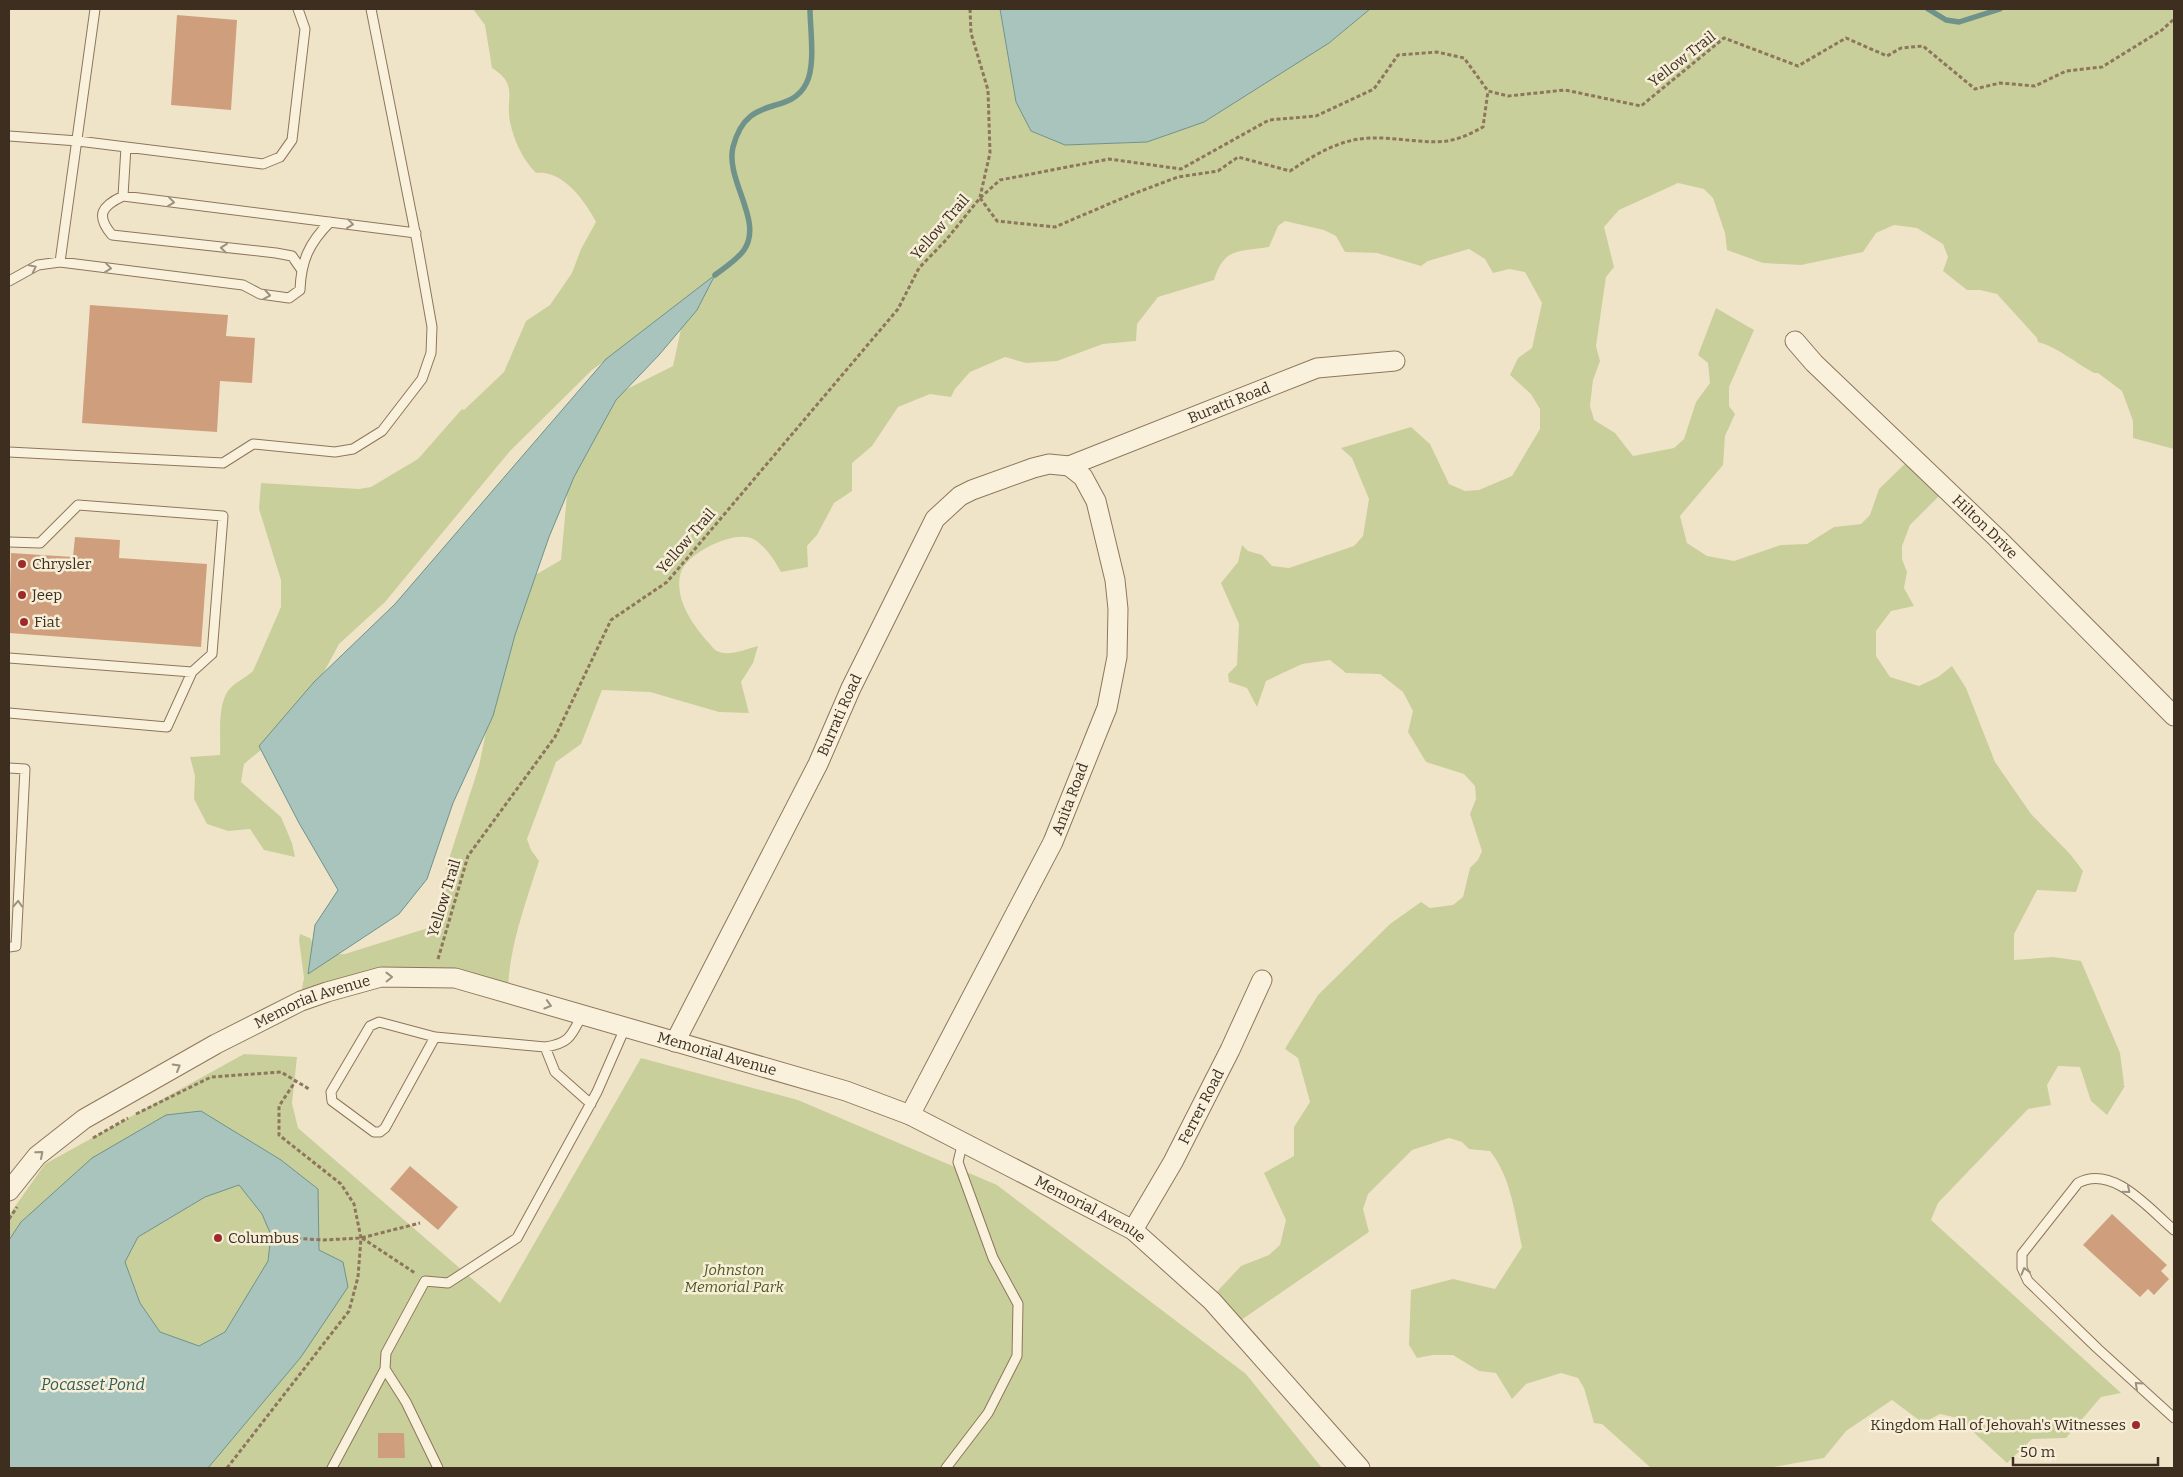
<svg xmlns="http://www.w3.org/2000/svg" width="2183" height="1477" viewBox="0 0 2183 1477" font-family="Bitter,serif">
<style>
.green{fill:#c9cf9b}
.water{fill:#a9c4bc;stroke:#6f938a;fill-rule:evenodd}
.lines{fill:none;stroke-linecap:round;stroke-linejoin:round}
.stream{stroke:#6f938a;stroke-width:5.5}
.building{fill:#cf9f7d}
.service-casing{stroke:#8d765c;stroke-width:11}
.minor-casing{stroke:#8d765c;stroke-width:21}
.path{stroke:#8d765c;stroke-width:3;stroke-dasharray:4 2.5;stroke-linecap:butt}
.service{stroke:#faf1dc;stroke-width:9}
.minor{stroke:#faf1dc;stroke-width:19}
.oneway{stroke:#9c907e}
.poi-dot{fill:#9e2a2b;stroke:#f7eed8;stroke-width:2}
.labels{text-anchor:middle;stroke-width:5;stroke-linejoin:round;paint-order:stroke}
.street-label{font-size:15px;fill:#3d2e20;stroke:#f7eed8}
.poi-label{font-size:15px;fill:#3d2e20;stroke:#f7eed8;text-anchor:start}
.park-label{font-size:15px;font-style:italic;fill:#4d5a26;stroke:#f7eed8}
.water-label{font-size:16px;font-style:italic;fill:#2f5d5a;stroke:#f7eed8}
</style>
<rect width="100%" height="100%" fill="#f0e4c8"/>
<path class="green" d="M473,9H1000L1016,102L1031,131L1065,145L1147,142L1329,43L1370,9H2174V449L2133,438V421L2122,391L2098,373H2094C2076,363 2057,347 2038,342L2037,338L1997,294L1980,290H1967L1943,271L1948,257L1943,244L1917,228L1894,225L1876,233L1863,252L1801,265L1763,263L1727,250L1725,233L1713,198L1704,189L1678,183L1619,210L1604,227L1614,267L1606,277L1596,346L1600,361L1593,380L1590,406L1594,420L1615,433L1633,456L1674,448L1684,439L1696,402L1710,383L1708,363L1698,355L1716,308L1754,330L1729,387V406L1735,414L1725,436L1723,465L1680,516L1687,543L1707,556L1734,561L1781,545L1807,544L1834,527L1861,524L1870,515L1879,489L1911,458L1946,489L1910,525L1902,546V559L1907,572L1904,588L1914,606L1891,611L1876,631V656L1890,677L1919,686L1938,677L1952,666L1966,688L1995,762L2031,814L2070,854L2083,871L2076,892L2037,890L2014,934V960L2053,957L2081,961L2120,1053L2124,1084L2123,1085L2125,1086L2107,1115L2091,1101L2080,1067L2058,1066L2047,1085L2051,1105L2028,1109L1938,1203L1931,1220L2121,1393L2101,1397L2066,1438L2032,1439L2007,1463L1958,1418L1940,1414L1923,1423L1892,1400L1846,1431L1824,1458L1768,1468H1651L1602,1424L1594,1423L1584,1388L1578,1378L1561,1373L1526,1384L1512,1399L1496,1373L1479,1371L1453,1355H1433L1417,1358L1409,1345L1411,1290L1453,1279L1495,1289L1522,1247C1515,1215 1511,1177 1490,1151L1469,1149L1462,1142L1449,1138L1412,1150L1368,1194L1363,1209L1369,1232L1237,1323L1212,1297L1241,1266L1269,1255L1280,1245L1286,1220L1264,1173L1294,1156V1127L1310,1102L1298,1058L1285,1049L1286,1047L1318,995L1390,924L1421,902L1430,908L1453,905L1463,897L1470,868L1478,860L1482,851L1470,814L1476,799L1475,786L1464,774L1426,762L1408,732L1413,711L1403,692L1380,674L1346,673L1330,660L1302,664L1266,681L1257,707L1247,688L1229,682L1228,674L1237,665L1239,624L1221,583L1238,562L1242,545L1248,551L1262,555L1272,566L1289,568L1354,546L1363,536L1369,499L1352,458L1341,448L1411,427L1430,444L1449,484L1465,491L1479,490L1512,476L1540,429V409L1531,394L1510,375L1518,358L1532,348L1542,303L1525,272L1509,269L1493,273L1485,259L1469,249L1428,261L1421,266L1377,253L1345,252L1336,236L1324,230L1285,221L1278,226L1269,247C1239,252 1224,247 1214,280L1158,297L1137,324L1136,341L1103,344L1057,361L1026,363L1005,357L970,372L955,389L951,397L930,394L898,407L872,446L852,463V491L834,503L817,535L807,546L808,567L781,572C775,561 766,547 755,540C737,528 687,553 681,572C673,597 693,626 709,643C711,645 714,650 717,651C729,657 746,649 758,646L753,663L741,682L749,713L719,712L650,692L602,690L581,744L556,762L527,839L531,850L539,861C526,902 509,947 508,991L390,979L299,1004L304,978L299,940L300,934L310,938L314,946L326,955L345,954L428,928L440,906L447,865L479,766L508,624L530,578L561,560L567,495L583,437L609,398L673,366L684,315L633,340L592,370L510,451L385,602L339,644L309,700L279,735L244,764L241,782L281,817L292,843L295,857L264,850L250,829L228,831L207,824L194,799L195,776L190,757L220,755C221,736 217,707 228,691C233,683 246,678 253,671L281,607V580L259,509L261,483L359,489L371,487L418,459L462,409L464,410L504,372L526,321L550,305L572,273L581,249L596,222C585,201 563,170 536,173C523,160 514,141 510,122C505,97 519,85 492,68L485,25Z
M244,1054L297,1057L292,1103L298,1128L500,1303L641,1058L798,1100L997,1185L1246,1374L1322,1468H9V1215L45,1164Z"/>
<path class="water" d="M1000,9H1370L1329,43L1204,122L1147,142L1065,145L1031,131L1016,102Z
M715,275L697,310L659,355L616,400L574,477L549,537L515,635L493,716L453,803L427,879L399,914L308,974L315,925L338,890L299,823L259,746L314,682L395,604L606,359Z
M201,1111L281,1160L318,1189L319,1250L343,1262L348,1287L301,1357L208,1468H9V1240L21,1222L92,1158L166,1115ZM239,1185L262,1214L271,1235L268,1261L225,1332L199,1346L160,1332L140,1303L125,1262L138,1237L205,1197Z"/>
<g class="lines">
<path class="stream" d="M1928,9L1946,20L1959,22L2000,9
M715,275C724,268 737,260 744,250C764,221 725,180 733,147C747,92 789,117 806,84C816,66 810,29 810,9"/>
</g>
<path class="building" d="M177,15L237,20L231,110L171,105Z
M90,305L228,315L226,336L255,338L252,383L220,381L217,432L82,423Z
M75,537L120,540L119,558L207,564L201,647L9,633L11,553L73,557Z
M410,1166L458,1207L438,1230L390,1189Z
M2112,1214L2167,1265L2161,1271L2169,1279L2154,1295L2148,1289L2140,1297L2083,1245Z
M378,1433H404L405,1458H378Z"/>
<g class="lines">
<defs>
<path id="service" d="M9,136L78,141L263,164L280,157L292,140L305,29L298,9
M123,196L126,147
M60,262L95,9
M301,269L292,256L276,253L112,235C95,215 102,206 123,196L416,233
M9,281L38,265L60,262L243,285L260,294L289,298L300,290C301,261 309,243 330,222
M9,452L223,463L253,444L335,452L353,449L382,431L422,379L431,353L432,327L417,242L371,9
M9,542L40,543L78,505L223,516L212,654L192,672
M9,658L192,672L167,727L9,713
M9,768L25,769L16,946L9,947
M435,1037L385,1128L380,1132H374L332,1101L331,1092L370,1026L379,1022L435,1037L545,1047C570,1043 571,1036 582,1015
M545,1047L555,1072L591,1104
M2174,1230C2149,1209 2113,1164 2078,1183L2022,1254V1268L2028,1281L2097,1348L2174,1418
M385,1369L406,1402L438,1468
M332,1468L385,1369L386,1353L425,1281L448,1283L517,1238L597,1092L625,1028
M946,1468L988,1413L1017,1356L1018,1304L993,1258L958,1162L963,1141"/>
<g id="minor">
<path id="s1" d="M1795,341L1814,363L1997,538L2174,716"/>
<path id="s2" d="M1069,466L1317,368L1395,361"/>
<path id="s3" d="M675,1042L818,764L851,688L935,519L960,496L972,490L1033,468L1049,464L1069,466L1083,477L1096,501L1115,580L1118,609L1117,657L1107,708L1053,842L910,1115"/>
<path id="s4" d="M9,1191L37,1156L84,1119L216,1044L301,1001L327,992L381,977L455,978L846,1091L910,1115L1133,1230L1212,1301L1360,1468"/>
<path id="s5" d="M1133,1230L1173,1162L1230,1050L1262,980"/>
</g>
</defs>
<use href="#service" class="service-casing"/>
<use href="#minor" class="minor-casing"/>
<path class="path" d="M970,9L971,33L988,90L990,153L980,197
M980,198L997,221L1055,227L1130,195L1178,177L1218,171L1238,157L1290,171C1314,155 1340,139 1370,138C1395,137 1424,144 1447,141C1460,139 1472,133 1483,127L1488,91
M438,959L468,856L555,737L611,620L667,582L898,309L919,268L946,240L980,198L1000,180L1109,159L1181,169L1269,120L1316,116L1374,89L1398,55L1437,52L1464,58L1488,91L1508,96L1565,90L1641,106L1724,38L1798,66L1846,38L1887,56L1901,48L1923,46L1975,89L2000,83L2035,86L2066,71L2102,67L2162,30L2174,19
M136,1114L211,1077L281,1072L309,1089
M93,1138L128,1118
M9,1219L17,1207
M258,1236L324,1240L361,1238L420,1223
M362,1238L415,1273
M227,1468L349,1311L358,1277L361,1238L354,1204L341,1184L279,1135V1106L295,1082"/>
<use href="#service" class="service"/>
<use href="#minor" class="minor"/>
</g>
<defs><path id="oneway-chevron" d="M-2-3.5L2.5 0L-2 3.5" fill="none" stroke-width="1.6" stroke-linecap="round" stroke-linejoin="round" transform="scale(1.25)"/></defs>
<g class="oneway">
<use href="#oneway-chevron" transform="translate(171 202) rotate(7)"/>
<use href="#oneway-chevron" transform="translate(350 224) rotate(7)"/>
<use href="#oneway-chevron" transform="translate(224 248) rotate(-174)"/>
<use href="#oneway-chevron" transform="translate(33 268) rotate(-26)"/>
<use href="#oneway-chevron" transform="translate(108 268) rotate(7)"/>
<use href="#oneway-chevron" transform="translate(267 295) rotate(10)"/>
<use href="#oneway-chevron" transform="translate(18 904) rotate(-87)"/>
<use href="#oneway-chevron" transform="translate(389 977) rotate(-1)"/>
<use href="#oneway-chevron" transform="translate(548 1005) rotate(16)"/>
<use href="#oneway-chevron" transform="translate(177 1067) rotate(-30)"/>
<use href="#oneway-chevron" transform="translate(40 1154) rotate(-41)"/>
<use href="#oneway-chevron" transform="translate(2127 1190) rotate(40)"/>
<use href="#oneway-chevron" transform="translate(2025 1271) rotate(-107)"/>
<use href="#oneway-chevron" transform="translate(2138 1385) rotate(-138)"/>
</g>
<g class="poi-dot">
<circle cx="22" cy="564" r="5"/>
<circle cx="22" cy="595" r="5"/>
<circle cx="24" cy="622" r="5"/>
<circle cx="218" cy="1238" r="5"/>
<circle cx="2136" cy="1425" r="5"/>
</g>
<g class="labels">
<g class="street-label">
<text transform="translate(1682 59) rotate(-38)" y="5">Yellow Trail</text>
<text transform="translate(940 227) rotate(-49)" y="5">Yellow Trail</text>
<text dy="5" stroke="none"><textPath href="#s2" startOffset="172">Buratti Road</textPath></text>
<text dy="5" stroke="none"><textPath href="#s1" startOffset="266">Hilton Drive</textPath></text>
<text transform="translate(686 541) rotate(-49)" y="5">Yellow Trail</text>
<text dy="5" stroke="none"><textPath href="#s3" startOffset="366">Burrati Road</textPath></text>
<text transform="translate(1070 799) rotate(-69)" y="5">Anita Road</text>
<text transform="translate(444 898) rotate(-73)" y="5">Yellow Trail</text>
<text dy="5" stroke="none"><textPath href="#s4" startOffset="362">Memorial Avenue</textPath></text>
<text dy="5" stroke="none"><textPath href="#s4" startOffset="782">Memorial Avenue</textPath></text>
<text dy="5" stroke="none"><textPath href="#s5" startOffset="141">Ferrer Road</textPath></text>
<text dy="5" stroke="none"><textPath href="#s4" startOffset="1188">Memorial Avenue</textPath></text>
</g>
<g class="poi-label">
<text x="32" y="569">Chrysler</text>
<text x="32" y="600">Jeep</text>
<text x="34" y="627">Fiat</text>
<text x="228" y="1243">Columbus</text>
<text x="2126" y="1430" text-anchor="end">Kingdom Hall of Jehovah's Witnesses</text>
</g>
<g class="park-label">
<text x="734" y="1275">Johnston<tspan x="734" dy="17">Memorial Park</tspan></text>
</g>
<g class="water-label">
<text x="93" y="1390">Pocasset Pond</text>
</g>
</g>
<rect width="2183" height="1477" fill="none" stroke="#3d2e20" stroke-width="20"/>
<path d="M2013 1457v8h145v-8" fill="none" stroke="#3d2e20" stroke-width="2.5"/>
<text x="2020" y="1457" font-size="15" fill="#3d2e20" stroke="#f7eed8" stroke-width="4" paint-order="stroke">50 m</text>
</svg>
